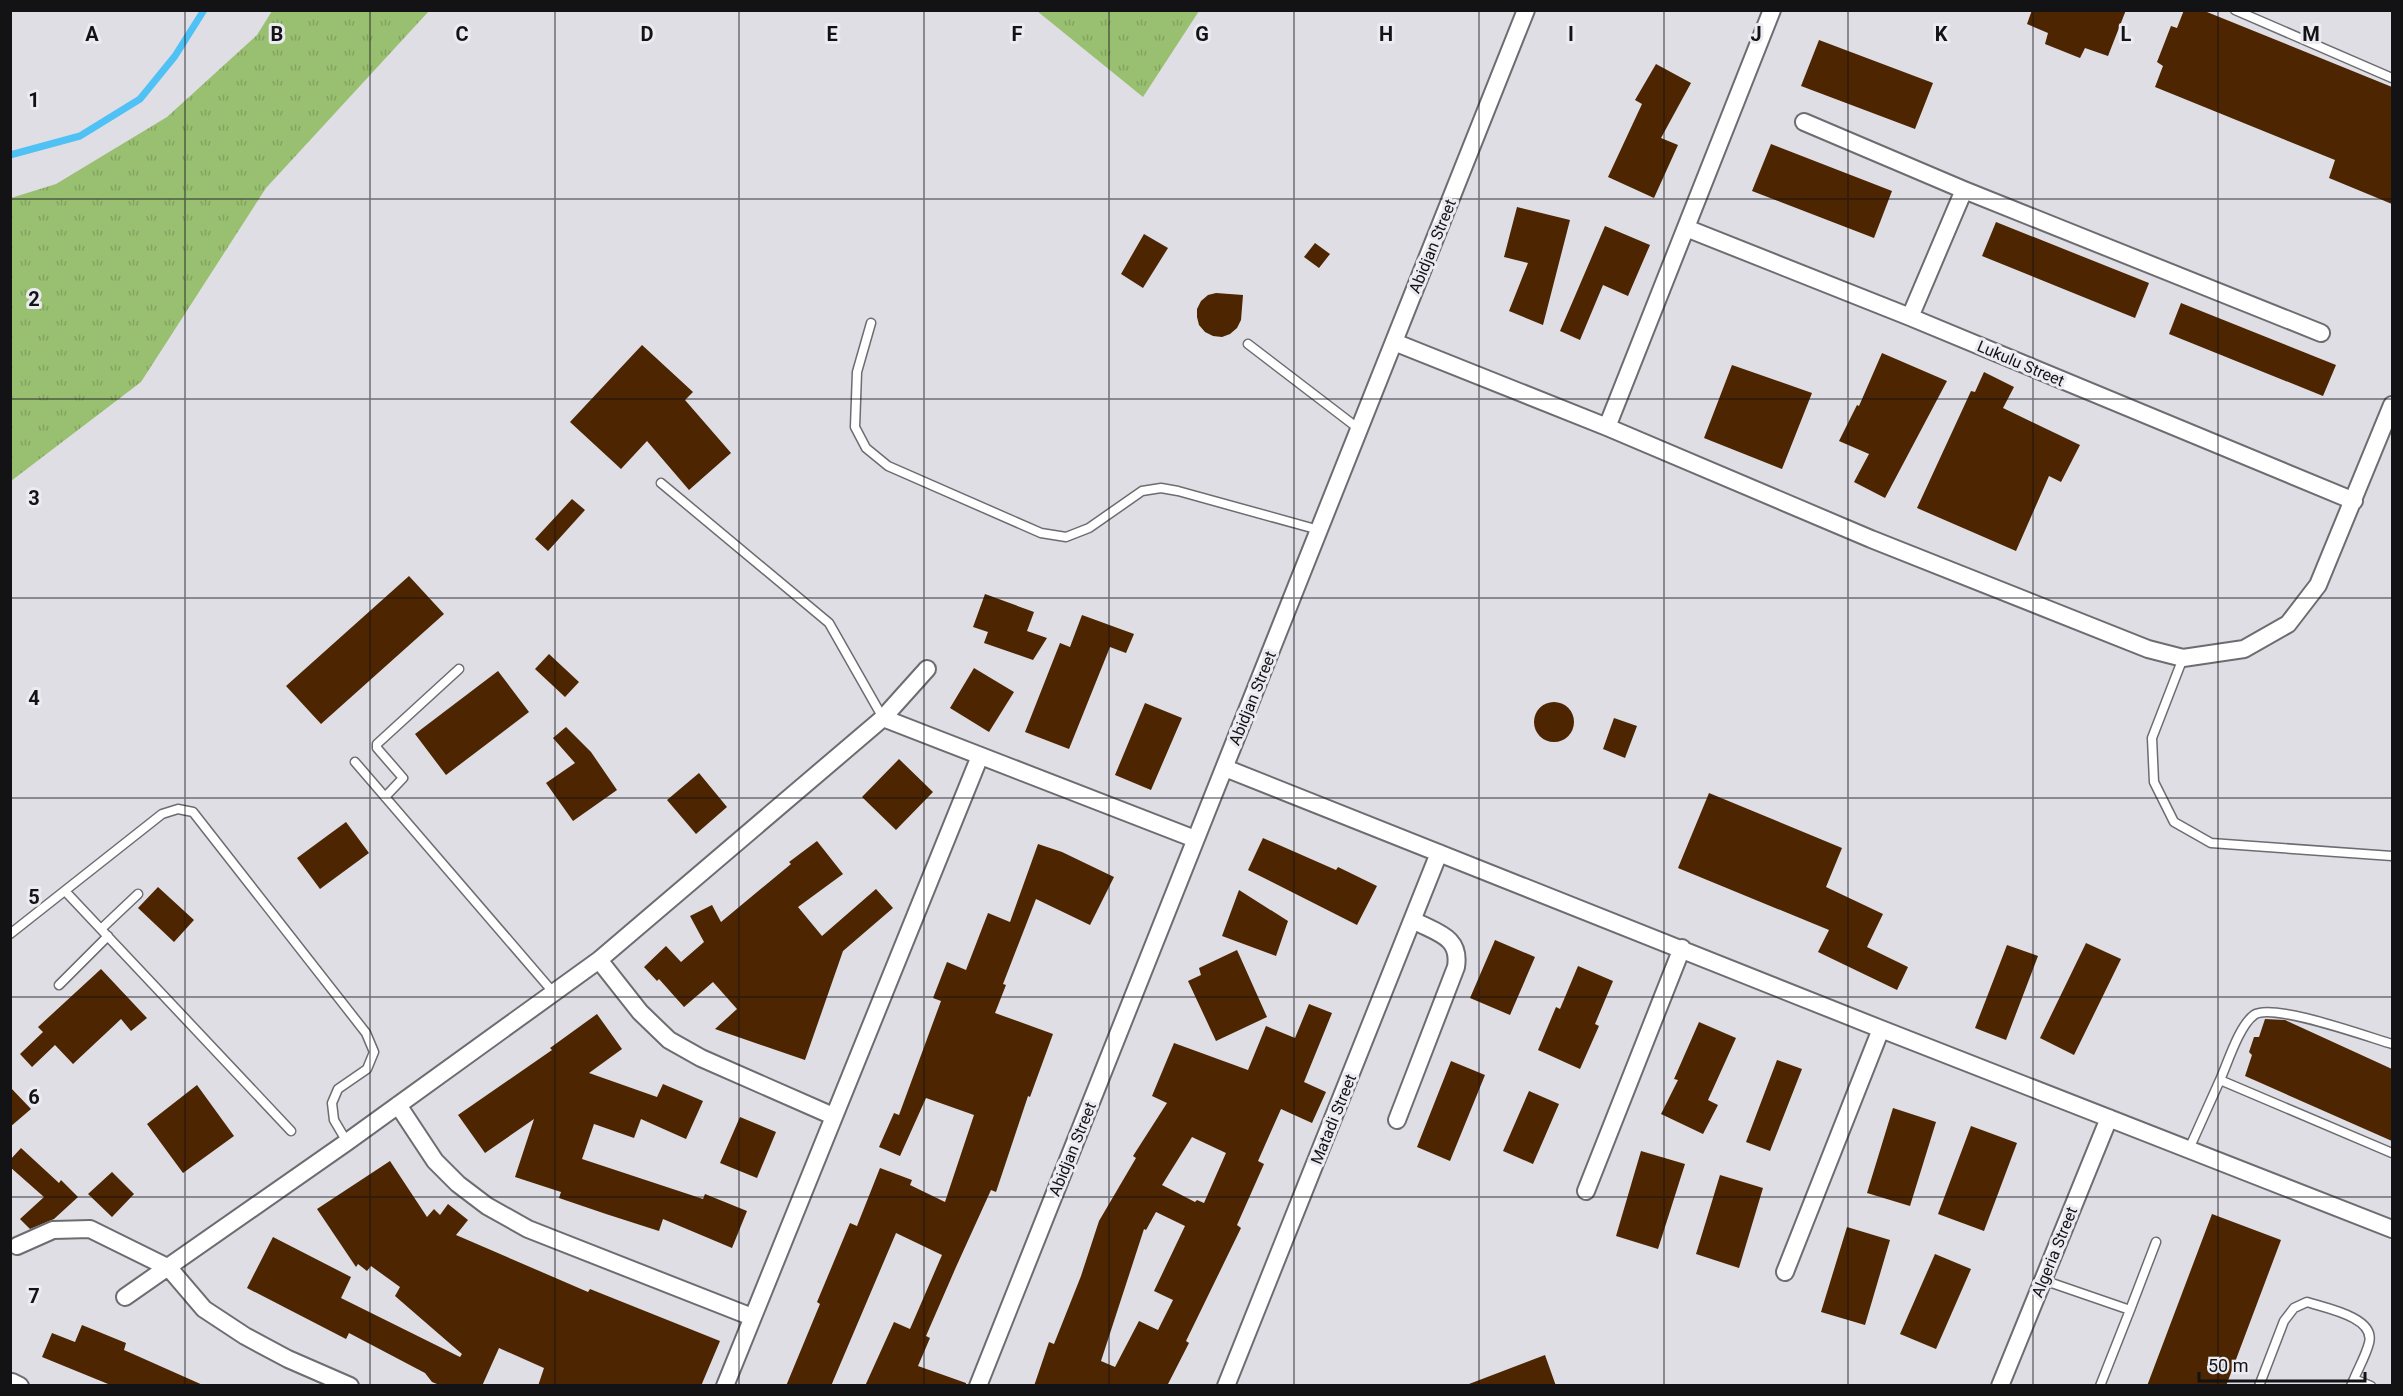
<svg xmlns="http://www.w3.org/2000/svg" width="2403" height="1396" viewBox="0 0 2403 1396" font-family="Roboto,sans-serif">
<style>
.grass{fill:url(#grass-tufts)}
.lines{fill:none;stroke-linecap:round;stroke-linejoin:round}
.stream{stroke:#4fc1f5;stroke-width:7}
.building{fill:#4d2501;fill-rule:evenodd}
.service-casing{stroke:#6d6c71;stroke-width:11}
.minor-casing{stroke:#6d6c71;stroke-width:20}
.service{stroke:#fff;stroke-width:8}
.minor{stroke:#fff;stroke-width:16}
.grid{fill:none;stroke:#131315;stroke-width:1.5;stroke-opacity:0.55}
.labels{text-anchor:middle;stroke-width:6;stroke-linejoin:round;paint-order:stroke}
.street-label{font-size:16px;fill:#131315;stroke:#ecebf1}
.grid-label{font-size:20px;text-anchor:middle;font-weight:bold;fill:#131315;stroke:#ecebf1;stroke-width:6;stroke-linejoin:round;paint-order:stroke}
</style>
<defs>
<pattern id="grass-tufts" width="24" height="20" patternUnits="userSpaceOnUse" patternTransform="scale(1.5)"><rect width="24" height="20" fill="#99bf70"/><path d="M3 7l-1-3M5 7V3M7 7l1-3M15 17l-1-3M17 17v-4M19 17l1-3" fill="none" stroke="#83a360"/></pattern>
</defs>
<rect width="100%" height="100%" fill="#dedee4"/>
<path class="grass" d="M272,11H429L266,188L141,382L11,481V198L56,184L167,117L257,35Z
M1037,11H1199L1143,97Z"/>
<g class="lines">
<path class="stream" d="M10,155L80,136L140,99L175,56L204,10"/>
</g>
<path class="building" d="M2032,10H2126L2108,56L2085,48L2080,58L2045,44L2048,33L2027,24Z
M2184,10H2202L2392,87V204L2329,178L2335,160L2155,87L2163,66L2157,62L2171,26L2177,28Z
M1819,40L1933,83L1915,129L1801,86Z
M1656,64L1691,83L1661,138L1678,145L1654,198L1608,177L1642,104L1635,100Z
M1771,144L1892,191L1874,238L1752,191Z
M1517,207L1570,220L1543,325L1509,311L1528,263L1504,257Z
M1996,222L2149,283L2135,318L1982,256Z
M1605,226L1650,245L1628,296L1603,285L1580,340L1560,331Z
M1144,234L1168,248L1143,288L1121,274Z
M1315,243L1330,254L1319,268L1304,257Z
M1216,293L1243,295L1241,320L1237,328L1230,334L1222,337L1213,336L1205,332L1199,325L1197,317V309L1201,301L1208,295Z
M2181,303L2336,365L2323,396L2169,334Z
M642,345L693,392L685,400L731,453L689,490L647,441L621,469L570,422Z
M1882,353L1947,381L1885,498L1854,482L1869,454L1839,441L1857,405L1859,406Z
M1732,365L1812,393L1782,469L1704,438Z
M1984,372L2014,387L2003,408L2080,445L2061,482L2049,476L2016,551L1917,508L1971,391L1975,392Z
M572,499L585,510L548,551L535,539Z
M409,576L444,614L321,724L286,686Z
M985,594L1034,612L1027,631L1047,638L1033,660L984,643L988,632L973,627Z
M1082,615L1134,634L1126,653L1110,647L1069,749L1025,732L1060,643L1070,647Z
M549,654L579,682L565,697L535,669Z
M974,668L1014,692L989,732L950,708Z
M498,671L529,712L446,775L415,734Z
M1534 722a20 20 0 1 1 40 0a20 20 0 1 1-40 0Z
M1145,703L1182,718L1151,790L1115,775Z
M1614,718L1637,726L1625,758L1603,749Z
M566,727L591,752L617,790L573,821L546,783L575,763L553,738Z
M899,759L933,792L896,830L862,797Z
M699,773L727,807L696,834L667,800Z
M1709,793L1842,848L1826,887L1883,914L1867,947L1908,967L1897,990L1818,952L1829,930L1678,868Z
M346,822L369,853L320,889L297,858Z
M1263,838L1336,870L1338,867L1377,886L1357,925L1248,870Z
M817,841L843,874L798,907L822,936L876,889L893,908L843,951L805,1060L715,1029L737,1009L713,982L684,1007L659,979L657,981L644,967L666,946L681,962L704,942L690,916L712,905L721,922L791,864L789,862Z
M1038,844L1062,852L1114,877L1090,925L1036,899L1003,984L1006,985L995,1013L1053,1034L1030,1097L1028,1096L996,1192L991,1190L956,1267L926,1336L930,1338L918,1366L966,1383V1386H865L894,1322L910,1329L942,1255L896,1233L831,1386H786L820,1304L817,1302L850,1223L857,1226L880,1168L912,1180L910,1185L945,1202L974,1115L926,1098L900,1156L879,1147L894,1113L899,1115L941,1001L933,998L947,962L966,970L988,913L1010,922Z
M158,887L194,920L174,942L138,908Z
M1239,890L1288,921L1276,956L1222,936Z
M1495,940L1535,957L1510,1015L1470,998Z
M2086,943L2121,959L2074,1055L2040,1038Z
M2007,945L2038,956L2006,1040L1975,1028Z
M1237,950L1267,1017L1216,1041L1188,981L1201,975L1199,968Z
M1578,966L1613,981L1595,1024L1599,1026L1580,1069L1538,1050L1556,1007L1560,1009Z
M101,969L147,1018L131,1031L121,1019L73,1064L55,1045L32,1067L20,1054L43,1032L38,1027Z
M1309,1004L1332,1013L1304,1082L1326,1092L1312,1123L1281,1109L1258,1161L1264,1164L1237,1225L1241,1228L1186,1341L1189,1343L1167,1386H1034L1049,1342L1054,1344L1081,1276L1099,1221L1136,1158L1133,1156L1167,1103L1152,1096L1174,1043L1248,1070L1266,1026L1295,1038ZM1192,1137L1226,1153L1204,1203L1197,1200L1195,1202L1162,1185ZM1156,1212L1185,1226L1154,1291L1173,1300L1158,1330L1139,1321L1115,1367L1101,1361L1144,1229L1146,1230Z
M597,1014L622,1049L589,1073L657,1097L663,1084L703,1101L686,1139L641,1119L634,1138L594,1124L582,1159L703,1199L705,1194L747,1211L732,1248L663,1219L659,1231L606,1214L559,1198L561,1192L515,1177L534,1119L485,1153L458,1115L552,1050L550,1048Z
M2265,1019L2285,1020L2392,1069V1141L2245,1076L2252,1055L2249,1052L2254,1037H2259Z
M1699,1022L1736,1038L1708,1100L1718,1105L1703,1134L1661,1114L1678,1080L1674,1079Z
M1777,1060L1802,1069L1770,1151L1746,1142Z
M1451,1061L1485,1075L1450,1161L1417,1147Z
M197,1085L234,1136L183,1173L147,1124Z
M10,1087L31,1109L10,1127Z
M1529,1091L1559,1104L1533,1164L1503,1151Z
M1893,1108L1936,1122L1910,1206L1867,1193Z
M740,1117L776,1132L757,1178L720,1163Z
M1971,1126L2017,1143L1984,1231L1938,1214Z
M21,1148L59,1183L61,1180L78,1197L54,1219L30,1229L20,1219L44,1197L10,1167V1160Z
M1641,1151L1685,1164L1658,1249L1616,1236Z
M390,1161L427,1217L434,1209L440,1215L448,1204L468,1220L456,1235L588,1292L590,1289L720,1341L701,1386H538L544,1368L499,1348L482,1386H442L432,1382L425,1373L349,1333L346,1339L247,1288L273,1237L351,1277L341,1298L460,1357L462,1354L395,1296L400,1287L371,1266L367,1271L358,1264L356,1267L317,1209Z
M112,1172L134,1194L112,1217L88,1194Z
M1720,1175L1763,1188L1739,1268L1696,1254Z
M2212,1214L2281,1240L2226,1386H2147Z
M1847,1227L1890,1240L1865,1325L1821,1312Z
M1935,1254L1971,1269L1936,1349L1900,1334Z
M82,1325L126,1343L124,1350L205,1386H113L42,1357L52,1333L75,1342Z
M1545,1355L1556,1386H1469V1384Z"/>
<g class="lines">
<defs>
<path id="service" d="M2235,10L2392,78
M871,323L857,372L855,427L866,448L888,466L1041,533L1066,537L1089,528L1142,491L1161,488L1178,491L1319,530
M1248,344L1359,429
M661,483L829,623L883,718
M2183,658L2152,738L2154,782L2174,822L2211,843L2392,856
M355,762L553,992
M385,797L403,778L377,748V744L459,669
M65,891L291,1131
M101,929L138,894
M10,934L162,814L178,809L193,812L366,1033L374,1052L367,1069L338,1089L332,1103L334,1120L347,1142
M59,985L108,936
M2220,1080C2228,1062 2239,1026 2254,1015C2272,1002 2368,1037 2392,1044
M2189,1149L2220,1080L2392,1153
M2043,1280L2130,1310L2100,1386
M2130,1310L2156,1242
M2259,1386L2284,1321L2294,1308L2307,1302C2325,1308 2376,1317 2369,1343C2366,1355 2359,1367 2354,1379
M2351,1386L2354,1379L2371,1386"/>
<path id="minor" d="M1804,122L1964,190L2321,333
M1686,228L1910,317L2354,501
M1910,317L1964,190
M1394,342L1607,427L1871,539L2148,649L2183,658L2244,649L2288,624L2318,585L2392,405
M1607,427L1772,10
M883,718L1195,839
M1225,768L1881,1029L2392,1229
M599,960L640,1012L669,1040L701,1058L833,1116
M398,1105L435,1161L458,1184L487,1206L528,1229L752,1317
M1397,1120L1456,967C1461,936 1436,933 1413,920
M1586,1191L1682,948
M17,1246L53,1230L90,1229L169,1268L204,1309L245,1336L288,1359L350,1386
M1785,1272L1881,1029
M125,1297L347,1142L599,960L883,718L927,669
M12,1382L20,1386
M725,1386L980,756
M978,1386L1526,10
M1226,1386L1439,853
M2000,1386L2109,1118"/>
</defs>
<use href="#service" class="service-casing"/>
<use href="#minor" class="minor-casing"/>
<use href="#service" class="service"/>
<use href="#minor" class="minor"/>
</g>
<path class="grid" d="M185,10V1386M370,10V1386M555,10V1386M739,10V1386M924,10V1386M1109,10V1386M1294,10V1386M1479,10V1386M1664,10V1386M1848,10V1386M2033,10V1386M2218,10V1386M10,199H2392M10,399H2392M10,598H2392M10,798H2392M10,997H2392M10,1197H2392"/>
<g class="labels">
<g class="street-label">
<text transform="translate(1432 246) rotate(-68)" y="6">Abidjan Street</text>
<text transform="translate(2021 363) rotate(23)" y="6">Lukulu Street</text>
<text transform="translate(1252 698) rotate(-68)" y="6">Abidjan Street</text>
<text transform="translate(1333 1119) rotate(-68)" y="6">Matadi Street</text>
<text transform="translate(1072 1149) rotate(-68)" y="6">Abidjan Street</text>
<text transform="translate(2054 1252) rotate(-68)" y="6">Algeria Street</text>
</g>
</g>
<g class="grid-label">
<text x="92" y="41">A</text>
<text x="277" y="41">B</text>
<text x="462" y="41">C</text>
<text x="647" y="41">D</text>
<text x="832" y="41">E</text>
<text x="1017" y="41">F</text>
<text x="1202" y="41">G</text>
<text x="1386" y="41">H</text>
<text x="1571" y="41">I</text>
<text x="1756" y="41">J</text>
<text x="1941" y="41">K</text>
<text x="2126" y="41">L</text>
<text x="2311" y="41">M</text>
<text x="34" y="107">1</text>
<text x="34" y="306">2</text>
<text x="34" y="505">3</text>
<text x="34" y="705">4</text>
<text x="34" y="904">5</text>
<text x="34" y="1104">6</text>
<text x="34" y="1303">7</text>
</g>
<rect width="2403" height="1396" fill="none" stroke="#131315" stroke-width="24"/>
<path d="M2199 1372v9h166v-9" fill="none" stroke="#131315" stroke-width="3"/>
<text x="2208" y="1372" font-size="18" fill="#131315" stroke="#ecebf1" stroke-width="4.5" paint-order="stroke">50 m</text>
</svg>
